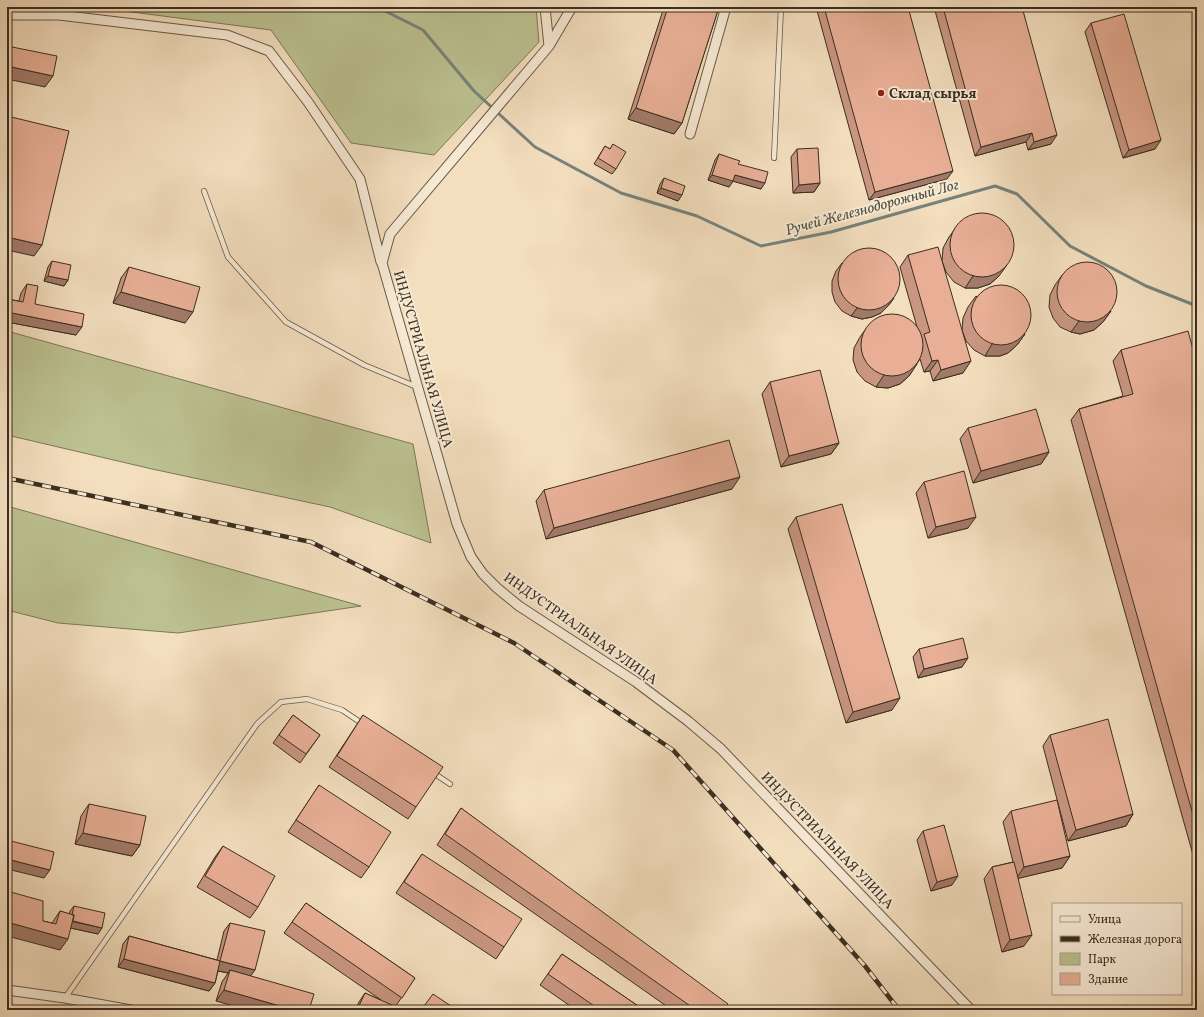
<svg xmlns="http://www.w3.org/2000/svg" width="1204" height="1017" viewBox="0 0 1204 1017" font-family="Vollkorn,serif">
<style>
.green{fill:#bcc191;stroke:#7c7858}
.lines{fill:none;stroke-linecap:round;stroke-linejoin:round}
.stream{stroke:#76827c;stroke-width:3}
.service-casing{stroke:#695a48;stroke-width:6}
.minor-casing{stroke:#695a48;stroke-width:11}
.service{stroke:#f7ead5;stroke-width:4.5}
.minor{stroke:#f7ead5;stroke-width:9}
.rail-casing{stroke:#3b2e20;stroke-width:4.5}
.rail{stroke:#f7ead5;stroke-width:3;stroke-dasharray:9;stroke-linecap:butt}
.wall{fill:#c89681;stroke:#3b2e20}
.shaded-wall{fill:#a27a69;stroke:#3b2e20}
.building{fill:#e8af96;stroke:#3b2e20}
.poi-dot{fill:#8f2418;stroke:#f7ead5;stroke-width:1.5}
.labels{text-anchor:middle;stroke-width:4;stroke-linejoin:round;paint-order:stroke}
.poi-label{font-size:14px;font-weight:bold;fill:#3b2e20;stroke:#f7ead5;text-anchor:start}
.street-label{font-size:14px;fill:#3b2e20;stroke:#f7ead5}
.water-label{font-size:15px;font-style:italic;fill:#545146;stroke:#f7ead5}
</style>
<rect width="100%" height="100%" fill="#f3debe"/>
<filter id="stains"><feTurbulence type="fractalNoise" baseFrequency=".005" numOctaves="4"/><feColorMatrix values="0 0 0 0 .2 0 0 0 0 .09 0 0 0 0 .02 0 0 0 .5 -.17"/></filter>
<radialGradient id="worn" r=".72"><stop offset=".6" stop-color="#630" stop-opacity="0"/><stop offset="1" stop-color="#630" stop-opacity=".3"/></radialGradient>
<path class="green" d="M93,7H536L539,42L434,155L351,143L271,30Z
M7,331L413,444L431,543L330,507L152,469L7,435Z
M7,506L361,606L178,633L58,623L7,610Z"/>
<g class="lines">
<path class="stream" d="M377,7L423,30L474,91L535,147L621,193L697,216L761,246L831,232L995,186L1017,194L1070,246L1146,286L1197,306"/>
<defs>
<path id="service" d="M774,158L781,7
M204,191L228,257L286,322L364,365L417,387
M432,772L450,784
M65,998L257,724L281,702L307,699L342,710L363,724"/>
<path id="minor" d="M545,7L549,46
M572,7L549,46L390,234L382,263L457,524L471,557L483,574L497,588L519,606L636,682L688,721L721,749L971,1010
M7,15H59L227,35L269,51L308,102L360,179L381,262
M690,134L726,7
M7,990L65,998L131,1010"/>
</defs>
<use href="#service" class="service-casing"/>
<use href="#minor" class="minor-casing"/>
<use href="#service" class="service"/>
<use href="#minor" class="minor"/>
<defs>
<path id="rail" d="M7,478L311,542L514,643L673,750L865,966L899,1010"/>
</defs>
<use href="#rail" class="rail-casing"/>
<use href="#rail" class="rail"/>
</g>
<path class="wall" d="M664,7H719L682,123L674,134L628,119Z
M816,7H908L947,179L869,200Z
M934,7H1022L1051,144L1028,150L1026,142L975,156Z
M1091,23L1155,149L1123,158L1085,32Z
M613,144L616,169L612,174L594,164L605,146L610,149Z
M797,149L820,183L814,192L793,193L791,157Z
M719,154L738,164L761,189L733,181L729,187L708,180L715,160Z
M664,178L678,201L657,193L660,184Z
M957,226L999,276L990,284L978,288H965L954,282L946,272L942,261L943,248L949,237Z
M908,255L963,373L933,381L930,371L924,372L920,359L909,376L900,384L888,388L876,387L865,381L857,372L853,360L854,348L860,337L868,326L917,327L900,267Z
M52,261L68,280L64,286L44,281L48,267Z
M842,263L894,298L888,306L881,313L872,317L862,319L851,316L842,311L835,302L832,292V281L836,271Z
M129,267L185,323L113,303L121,278Z
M1063,274L1111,311L1103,322L1094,330L1080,334L1071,332L1060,327L1053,318L1049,307L1050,295L1055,285Z
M27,284L35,304L76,335L7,322V299L19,301L21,293Z
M976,296L1025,334L1017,345L1008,353L1000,356H985L974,350L966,341L962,330L963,318L968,307Z
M1121,350L1197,600V869L1071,420L1079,409L1123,396L1113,361Z
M770,382L839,443L831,454L781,467L762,394Z
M968,428L1049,452L1041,464L973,483L960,439Z
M924,482L968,528L928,538L916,493Z
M732,489L546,539L536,501L544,490Z
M796,517L892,710L846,723L788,529Z
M919,649L962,667L918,678L913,657Z
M293,715L320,735L300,763L273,743Z
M363,715L416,807L408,819L329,767Z
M1050,735L1133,814L1126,826L1068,841L1043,746Z
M319,785L369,867L361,878L288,832Z
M89,804L140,845L132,856L75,844L81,816Z
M461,808L724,1010H672L437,845Z
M1011,811L1070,856L1062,868L1018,878L1024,946L1002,952L984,879L992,867L1013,862L1003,822Z
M923,831L952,885L931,891L917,840Z
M223,846L258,907L250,918L197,887L215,857Z
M422,854L504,947L496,959L396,893Z
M306,903L415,978L393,1010H355L359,1002L365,993L381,1000L284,933Z
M74,906L98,934L71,928L60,950L43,921L52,923L60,911L69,914L70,911Z
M230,923L255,970L216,1001L222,982L228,973L218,971L215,983L209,991L118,967L123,944L129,936L217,960L224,931Z
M562,954L644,1010H576L540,985Z"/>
<path class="shaded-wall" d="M7,66L53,76L45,87L7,79Z
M636,108L682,123L674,134L628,119Z
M1032,133L1026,142L975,156L981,147Z
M1057,135L1051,144L1028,150L1034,142Z
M1161,140L1155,149L1123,158L1129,150Z
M953,171L947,179L869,200L875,192Z
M712,175H735L765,183L761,189L732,181H733L729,187L708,180Z
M820,183L814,192L793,193L799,185Z
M661,188L682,195L678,201L657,193Z
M7,237L42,245L34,256L7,250Z
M1007,265L999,276L990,284L978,288H965L973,276Z
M48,276L68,280L64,286L44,281Z
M121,292L193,312L185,323L113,303Z
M894,298L888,306L881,313L872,317L862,319L851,316L857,308Z
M1111,311L1103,322L1094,330L1080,334L1071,332L1079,321Z
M7,312L82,327L76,335L7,322Z
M1025,334L1017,345L1008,353L1000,356H985L992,344Z
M938,360L930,371L924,372L932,361Z
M971,361L963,373L933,381L941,370Z
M917,364L909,376L900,384L888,388L876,387L884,375Z
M839,443L831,454L781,467L789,456Z
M1049,452L1041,464L973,483L981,471Z
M740,477L732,489L546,539L554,528Z
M976,517L968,528L928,538L936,527Z
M1197,589V598L1186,601L1194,590Z
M968,658L962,667L918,678L924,669Z
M900,698L892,710L846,723L853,712Z
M1133,814L1126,826L1068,841L1076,830Z
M83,833L140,845L132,856L75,844Z
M1070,856L1062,868L1016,879L1024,867Z
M7,859L50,870L44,878L7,869Z
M958,876L952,885L931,891L937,882Z
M70,921L102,928L98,934L66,927Z
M7,922L68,939L60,950L7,936Z
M1032,935L1024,946L1002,952L1010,940Z
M124,959L215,983L209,991L118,967Z
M220,961L255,970L249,978L230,970L228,973L214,970Z
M224,990L294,1010H247L216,1001Z"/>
<path class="building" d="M668,7H719L682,123L636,108Z
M824,7H908L953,171L875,192Z
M943,7H1022L1057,135L1034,142L1032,133L981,147Z
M1124,14L1161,140L1129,150L1091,23Z
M7,46L57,56L53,76L7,66Z
M7,116L69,131L42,245L7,237Z
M613,144L626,152L616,169L598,158L605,146L610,149Z
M818,148L820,183L799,185L797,149Z
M719,154L740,161L738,164L768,172L765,183L735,175L733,181L712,175Z
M664,178L685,186L682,195L661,188Z
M950 245a32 32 0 1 1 64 0a32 32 0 1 1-64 0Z
M938,247L971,361L941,370L938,360L932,361L924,334L930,332L908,255Z
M838 279a31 31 0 1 1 62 0a31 31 0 1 1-62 0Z
M52,261L71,265L68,280L48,276Z
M1057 292a30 30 0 1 1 60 0a30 30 0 1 1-60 0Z
M129,267L200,287L193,312L121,292Z
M27,284L38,286L35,304L84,314L82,327L7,312V299L23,302Z
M971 315a30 30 0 1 1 60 0a30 30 0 1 1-60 0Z
M861 345a31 31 0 1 1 62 0a31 31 0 1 1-62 0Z
M1188,331L1197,364V589L1194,590L1197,600V829L1079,409L1133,394L1121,350Z
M820,370L839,443L789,456L770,382Z
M1036,409L1049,452L981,471L968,428Z
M729,440L740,477L554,528L544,490Z
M964,471L976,517L936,527L924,482Z
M842,504L900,698L853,712L796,517Z
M963,638L968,658L924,669L919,649Z
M293,715L320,735L306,754L279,735Z
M363,715L443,767L416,807L337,756Z
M1108,719L1133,814L1076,830L1050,735Z
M319,785L391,832L369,867L296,820Z
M1057,800L1070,856L1024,867L1011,811Z
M89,804L146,816L140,845L83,833Z
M461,808L728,1004L724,1010H696L445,834Z
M944,825L958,876L937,882L923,831Z
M7,840L54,852L50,870L7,859Z
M223,846L275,876L258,907L205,876Z
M422,854L522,919L504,947L404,882Z
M1014,862L1032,935L1010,940L992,867Z
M7,891L43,901V921L56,924L60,911L74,915L68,939L7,922Z
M306,903L415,978L402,998L292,922Z
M74,906L105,913L102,928L73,921L74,915H72Z
M230,923L265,931L255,970L220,961Z
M129,936L220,961L215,983L124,959Z
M562,954L644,1010H600L548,974Z
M230,970L314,994L309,1010H294L224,990Z
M365,993L394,1006L393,1010H357Z
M433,994L457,1010H421Z
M1127,1005L1129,1010H1110Z
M1197,1005V1010H1187L1186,1009Z"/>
<circle class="poi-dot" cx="881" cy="93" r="4"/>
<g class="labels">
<g class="poi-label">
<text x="889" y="98">Склад сырья</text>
</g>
<g class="street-label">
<text transform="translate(424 359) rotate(74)" y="5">ИНДУСТРИАЛЬНАЯ УЛИЦА</text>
<text transform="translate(581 628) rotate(35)" y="5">ИНДУСТРИАЛЬНАЯ УЛИЦА</text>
<text transform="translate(828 840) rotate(46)" y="5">ИНДУСТРИАЛЬНАЯ УЛИЦА</text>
</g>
<g class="water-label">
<text transform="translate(872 207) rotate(-15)" y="5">Ручей Железнодорожный Лог</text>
</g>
</g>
<rect width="1204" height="1017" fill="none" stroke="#f3debe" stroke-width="24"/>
<rect x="8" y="8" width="1188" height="1001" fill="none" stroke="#3b2e20" stroke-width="2"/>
<rect x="12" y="12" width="1180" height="993" fill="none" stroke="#3b2e20"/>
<rect x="1052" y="903" width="130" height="92" fill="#f7ead5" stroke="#ac9f8d"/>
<rect x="1060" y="916" width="20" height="6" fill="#f7ead5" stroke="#ac9f8d"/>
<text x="1088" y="923" font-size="12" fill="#3b2e20">Улица</text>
<rect x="1060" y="936" width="20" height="6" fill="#3b2e20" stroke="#ac9f8d"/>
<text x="1088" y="943" font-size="12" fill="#3b2e20">Железная дорога</text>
<rect x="1060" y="953" width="20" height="12" fill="#bcc191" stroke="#ac9f8d"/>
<text x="1088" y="963" font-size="12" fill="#3b2e20">Парк</text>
<rect x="1060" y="973" width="20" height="12" fill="#e8af96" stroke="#ac9f8d"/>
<text x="1088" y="983" font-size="12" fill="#3b2e20">Здание</text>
<rect width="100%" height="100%" filter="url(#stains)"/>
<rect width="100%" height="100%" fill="url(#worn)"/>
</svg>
